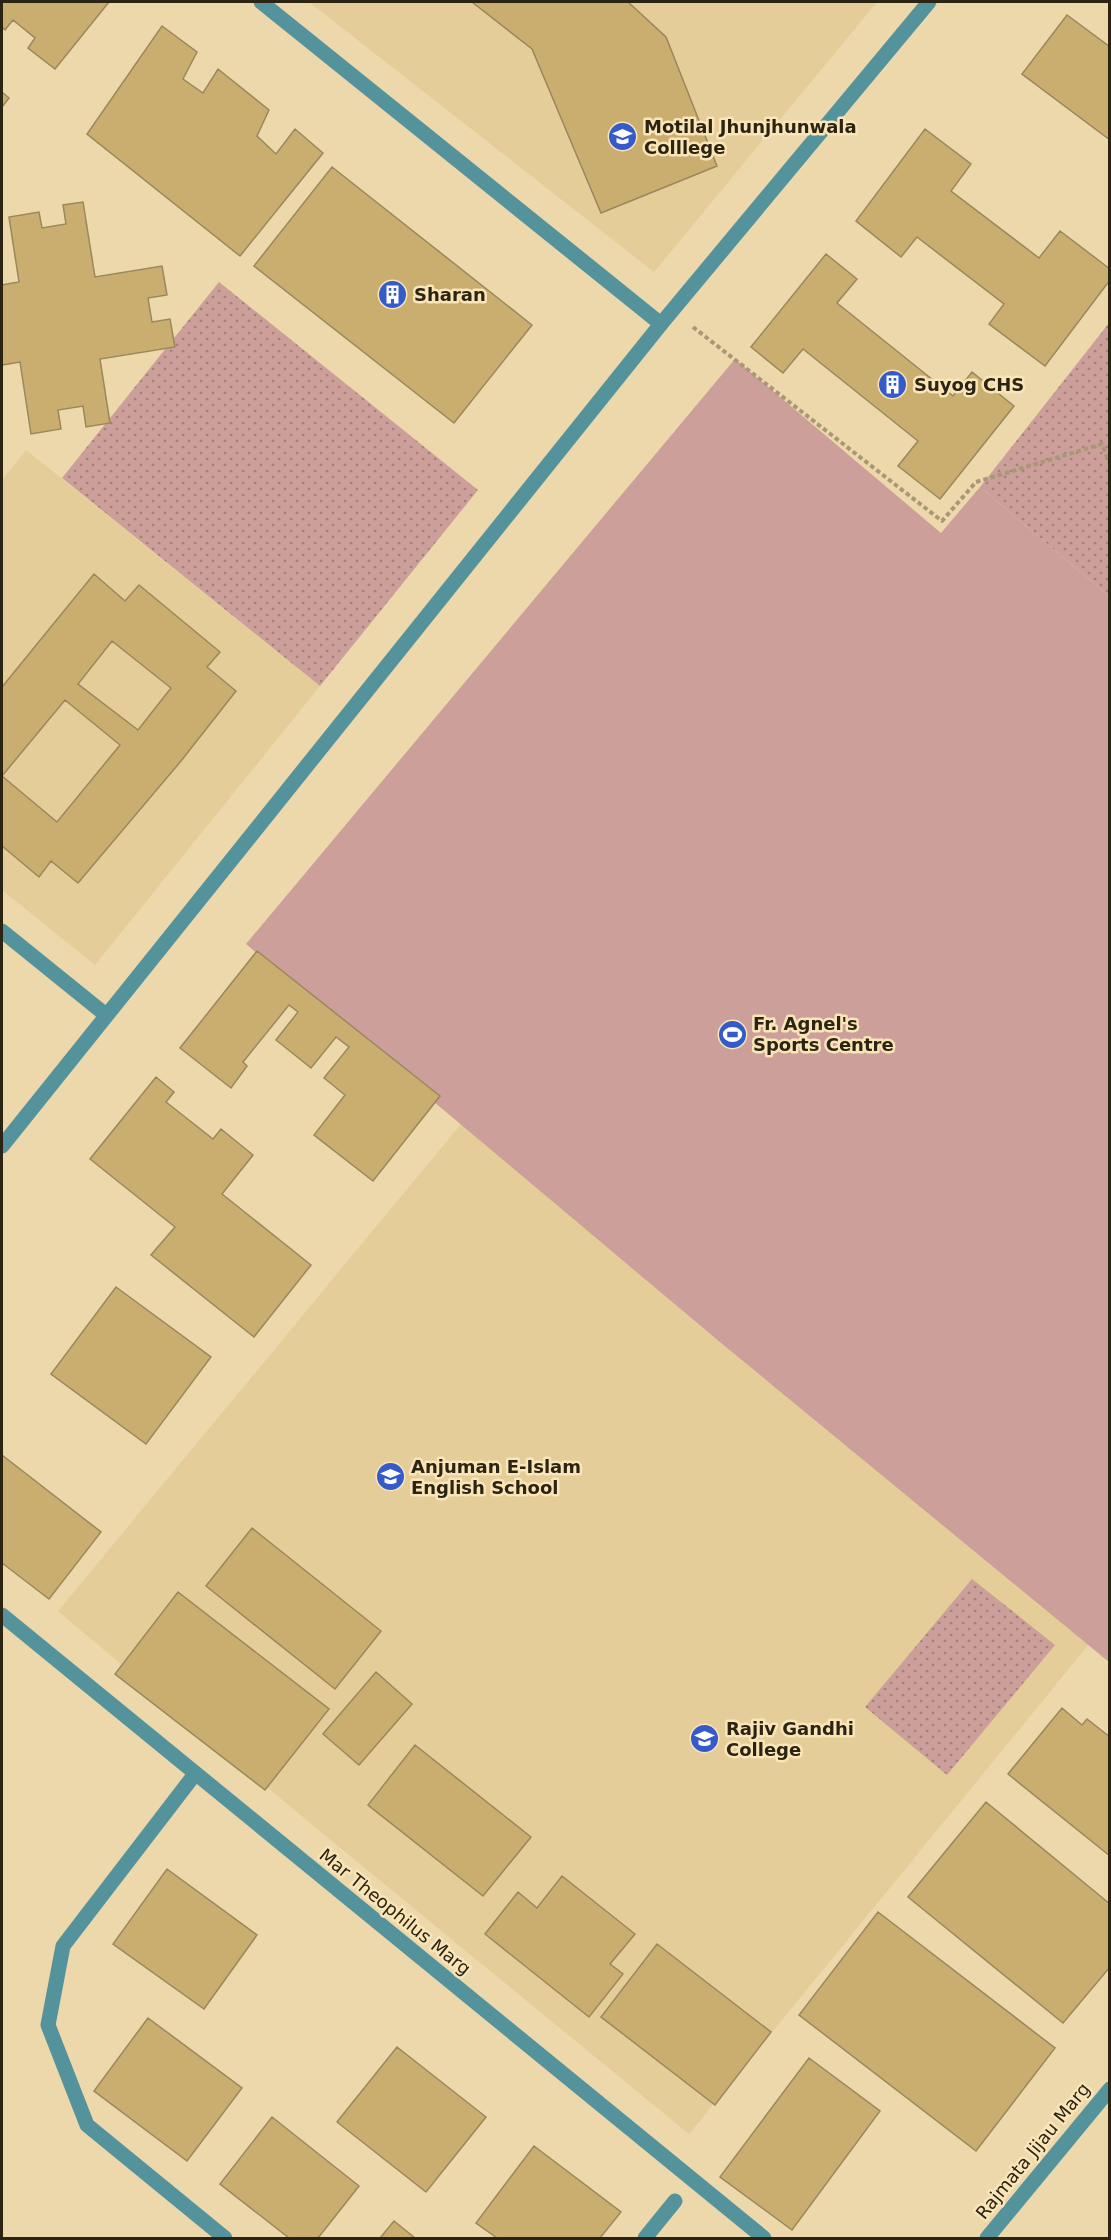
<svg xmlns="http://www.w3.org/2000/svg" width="1111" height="2240" viewBox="0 0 1111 2240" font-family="'DejaVu Sans',sans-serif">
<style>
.built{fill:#e5cd99}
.park{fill:url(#park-dots)}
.pitch{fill:#cc9f9a}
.building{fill:#caae70;stroke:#9a875d;stroke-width:1.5;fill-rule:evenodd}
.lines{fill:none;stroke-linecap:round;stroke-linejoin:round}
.path{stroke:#a89875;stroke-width:4;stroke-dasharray:4.5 3;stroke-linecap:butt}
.service{stroke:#54939b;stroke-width:15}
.minor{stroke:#54939b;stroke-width:15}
.tertiary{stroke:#54939b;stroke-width:15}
.labels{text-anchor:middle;stroke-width:5;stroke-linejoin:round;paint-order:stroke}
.poi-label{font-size:18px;font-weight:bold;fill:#2c2413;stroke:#fae5b8;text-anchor:start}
.street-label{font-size:18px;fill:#2c2413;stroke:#fae5b8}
</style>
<defs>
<pattern id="park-dots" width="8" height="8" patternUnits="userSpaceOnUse" patternTransform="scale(1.5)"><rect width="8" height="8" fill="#cc9f9a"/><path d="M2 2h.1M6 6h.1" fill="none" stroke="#a6817c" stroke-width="1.8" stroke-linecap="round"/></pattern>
</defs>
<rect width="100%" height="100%" fill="#ecd8ab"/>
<path class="built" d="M309,2H877L654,272Z
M26,450L320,686L95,965L2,890V480Z
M461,1124L721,1343L1089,1644L689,2134L322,1833L58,1611Z"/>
<path class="park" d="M219,282L478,490L320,686L62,478Z
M1109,323V596L980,487Z
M972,1579L1055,1645L947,1775L865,1707Z"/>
<path class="pitch" d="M735,359L941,533L980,487L1109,596V1662L721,1343L246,944Z"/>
<path class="building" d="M2,2H109L55,69L28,48L35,38L13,20L5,30L2,27Z
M472,2H628L666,37L717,166L601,213L532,49Z
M1067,15L1110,47V140L1022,74Z
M162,26L197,52L183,79L203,93L218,69L269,110L257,136L276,154L295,129L323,153L240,256L87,134Z
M2,92L9,98L2,107Z
M925,129L971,164L951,191L1039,258L1060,231L1110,269V280L1045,366L989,324L1004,304L917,237L901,257L856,221Z
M332,167L532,325L454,423L254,266Z
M83,202L95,277L162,266L167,295L148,298L152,322L170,319L175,347L100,359L110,423L86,427L83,406L58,410L61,429L31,434L20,362L2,365V285L19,282L9,217L39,212L42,228L66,224L63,205Z
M826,254L857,279L837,303L953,396L972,372L1014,406L940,499L898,466L918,441L803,349L783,373L751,347Z
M94,574L125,601L139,585L220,652L207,667L236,691L181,761L78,883L51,861L39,877L2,846V687ZM112,641L171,688L138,730L78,684ZM65,700L120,745L57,822L2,776Z
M257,951L440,1096L373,1181L314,1135L345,1095L324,1078L349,1047L336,1037L311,1068L276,1040L298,1012L289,1005L243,1062L247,1066L231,1088L180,1048Z
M156,1077L174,1092L166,1102L213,1139L221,1129L253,1155L222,1194L311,1265L254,1337L151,1255L175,1227L90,1159Z
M116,1287L211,1357L146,1444L51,1374Z
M2,1455L101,1532L49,1599L2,1563Z
M252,1528L381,1631L335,1689L206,1586Z
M178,1592L329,1709L265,1790L115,1674Z
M376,1672L412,1704L359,1765L323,1734Z
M1062,1708L1082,1725L1087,1719L1110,1737V1856L1008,1774Z
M415,1745L531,1837L483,1896L368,1805Z
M986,1802L1110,1904V1967L1063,2023L908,1897Z
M167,1869L257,1935L204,2009L113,1944Z
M562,1876L635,1934L610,1964L623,1974L589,2017L485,1934L518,1892L537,1908Z
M878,1912L1055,2048L976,2151L799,2015Z
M657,1944L771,2032L715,2105L601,2017Z
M148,2018L242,2088L187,2161L94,2091Z
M397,2047L486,2117L426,2192L337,2122Z
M809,2058L880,2111L792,2230L720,2177Z
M272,2117L359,2186L318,2238H289L220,2184Z
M534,2146L621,2212L600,2238H497L476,2223Z
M394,2221L415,2238H380Z"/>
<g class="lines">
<path class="path" d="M693,327L942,521L976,482L1102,444L1110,465"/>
<path class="service" d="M645,2238L675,2201"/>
<path class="minor" d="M661,324L929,2
M2,931L106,1015
M2,1615L764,2238
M195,1774L63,1946L48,2025L87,2125L225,2238
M987,2238L1110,2089"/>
<path class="tertiary" d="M2,1146L661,324L261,2"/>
</g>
<defs>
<symbol id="university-disc" viewBox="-11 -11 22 22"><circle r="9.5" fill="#355bcb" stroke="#fae5b8"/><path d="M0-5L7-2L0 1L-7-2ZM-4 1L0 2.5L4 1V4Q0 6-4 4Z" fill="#fff"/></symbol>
<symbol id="building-disc" viewBox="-11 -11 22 22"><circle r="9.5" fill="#355bcb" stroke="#fae5b8"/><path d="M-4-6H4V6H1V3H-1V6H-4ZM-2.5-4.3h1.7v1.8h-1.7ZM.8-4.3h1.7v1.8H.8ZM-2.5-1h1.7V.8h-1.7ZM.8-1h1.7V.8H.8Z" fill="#fff"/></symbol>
<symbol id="stadium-disc" viewBox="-11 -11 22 22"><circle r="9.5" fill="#355bcb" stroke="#fae5b8"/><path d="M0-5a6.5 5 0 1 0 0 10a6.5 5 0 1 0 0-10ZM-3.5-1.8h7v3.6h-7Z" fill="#fff"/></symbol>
<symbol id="school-disc" viewBox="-11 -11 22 22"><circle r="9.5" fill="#355bcb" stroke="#fae5b8"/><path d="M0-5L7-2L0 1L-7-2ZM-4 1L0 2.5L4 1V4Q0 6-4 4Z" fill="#fff"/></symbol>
</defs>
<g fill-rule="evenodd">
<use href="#university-disc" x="606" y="120" width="33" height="33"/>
<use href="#building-disc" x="376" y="278" width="33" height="33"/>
<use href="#building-disc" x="876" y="368" width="33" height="33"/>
<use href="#stadium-disc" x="716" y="1018" width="33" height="33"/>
<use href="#school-disc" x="374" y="1460" width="33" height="33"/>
<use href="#university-disc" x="688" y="1722" width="33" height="33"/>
</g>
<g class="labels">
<g class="poi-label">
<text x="644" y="133">Motilal Jhunjhunwala<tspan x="644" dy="21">Colllege</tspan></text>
<text x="414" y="301">Sharan</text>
<text x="914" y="391">Suyog CHS</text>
<text x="753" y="1030">Fr. Agnel's<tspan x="753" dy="21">Sports Centre</tspan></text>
<text x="411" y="1473">Anjuman E-Islam<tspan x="411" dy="21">English School</tspan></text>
<text x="726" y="1735">Rajiv Gandhi<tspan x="726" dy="21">College</tspan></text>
</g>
<g class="street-label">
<text transform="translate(395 1912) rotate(39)" y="6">Mar Theophilus Marg</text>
<text transform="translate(1033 2151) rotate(-51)" y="6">Rajmata Jijau Marg</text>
</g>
</g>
<rect width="1111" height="2240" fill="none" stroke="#2c2413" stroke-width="6"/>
</svg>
